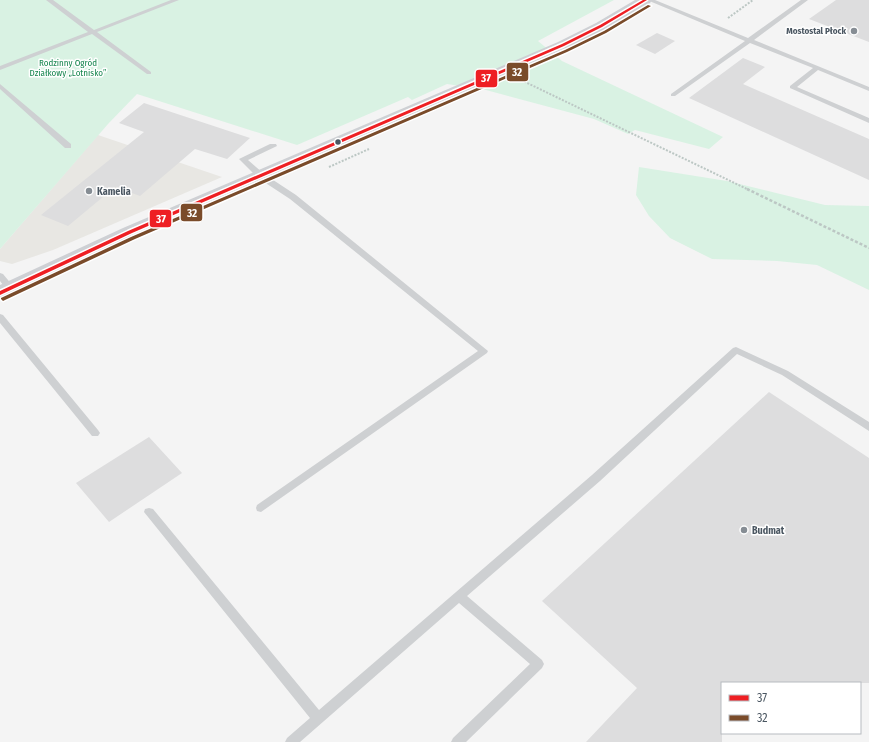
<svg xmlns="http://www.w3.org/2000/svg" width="869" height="742" viewBox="0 0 869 742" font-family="'Fira Sans Condensed',sans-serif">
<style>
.commercial{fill:#e8e7e3}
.green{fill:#d9f2e3}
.building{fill:#ddddde}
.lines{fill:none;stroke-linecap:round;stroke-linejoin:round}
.path-far1{stroke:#bcc7c4;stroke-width:2;stroke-dasharray:2 1.5;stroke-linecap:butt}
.path{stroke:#bcc7c4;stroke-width:2.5;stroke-dasharray:3 2;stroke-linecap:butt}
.lane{fill:#ced0d2;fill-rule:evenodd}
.secondary{fill:#ced0d4;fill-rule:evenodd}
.bus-1-casing{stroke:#fff;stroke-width:3}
.bus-2-casing{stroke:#fff;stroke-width:3}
.bus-1{fill:#ee1f23;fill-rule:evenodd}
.bus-2{fill:#7a4b2a;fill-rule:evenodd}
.poi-dot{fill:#868d94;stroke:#fff;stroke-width:1.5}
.bus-dot{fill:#4a5661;stroke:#fff;stroke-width:1.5}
.labels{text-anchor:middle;stroke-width:3;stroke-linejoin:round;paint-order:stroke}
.far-poi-label{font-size:9px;font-weight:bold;fill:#4a5661;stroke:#fff;text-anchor:end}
.far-park-label{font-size:9px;fill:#17864f;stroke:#fff}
.poi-label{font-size:10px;font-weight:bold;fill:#4a5661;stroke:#fff;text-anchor:start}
.line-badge{stroke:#fff;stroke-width:1.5}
.badge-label{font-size:11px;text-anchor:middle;font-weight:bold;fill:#fff}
</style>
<rect width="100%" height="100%" fill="#f4f4f4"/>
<path class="commercial" d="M98,135L222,177L53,250L12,264L0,261V249Z"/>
<path class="green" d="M0,0H614L538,41L562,61L723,137L709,149L635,130L628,134L594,119L486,90L447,84L412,100L408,97L297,145L137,94L108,124L0,249Z
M639,167L727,181L825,205L869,206V290L817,265L777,261L712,259L670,238L649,216L636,195Z"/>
<path class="building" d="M836,0H869V42L809,19Z
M657,33L675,41L655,54L636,45Z
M743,58L765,67L743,84L869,139V180L689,98Z
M144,103L250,138L227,159L195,149L140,196L115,187L68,226L41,215L144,132L119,123Z
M769,392L869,458V683H722V742H586L637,688L542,601Z
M149,437L182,473L109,522L76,483Z"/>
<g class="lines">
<path class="path-far1" d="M728,18L753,0
M521,80L749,190
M329,167L369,149"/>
<path class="path" d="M747,189L869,248"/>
<path class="lane" d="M46,0H53L94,30L171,0H179L97,32L151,72V74H147L92,34L0,70V66L88,32Z
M647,0H655L748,38L801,0H808L754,40L869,87V91L818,70L797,87L869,118V123L790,88V86L813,68L750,43L675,96H671V94L745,41Z
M0,84L71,144V148H65L0,89Z
M270,144H276L277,146L248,160L264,174L296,195L488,351L487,353L261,512L257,511L256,508L257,505L478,351L290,199L258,178L239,159Z
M0,273L3,274L13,286L14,288L13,290H7L0,281Z
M0,314L3,315L98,430L100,433L98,436H92L0,323Z
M736,347L788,371L869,422V431L782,375L737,354L600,481L467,596L542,660L544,664L542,668L466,742H451L453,738L530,664L459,603L300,742H285L287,738L310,718L144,512L145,509L149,508L153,509L319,710L592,475L733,348Z"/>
<path class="secondary" d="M635,0H652L650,3L606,29L568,48L137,236L0,300V285L123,228L558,42L596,23Z"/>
<defs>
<path id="bus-1" d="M643,0H647L602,27L564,46L132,233L0,295V291L128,231L562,44L600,25Z"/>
<path id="bus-2" d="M648,5L651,6L606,33L567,52L135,239L5,300L3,301L1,299V298L131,237L565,50L604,31Z"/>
</defs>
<use href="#bus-1" class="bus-1-casing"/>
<use href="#bus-2" class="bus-2-casing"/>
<use href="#bus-1" class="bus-1"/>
<use href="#bus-2" class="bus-2"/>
</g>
<g class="poi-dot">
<circle cx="854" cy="31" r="4"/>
<circle cx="89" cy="191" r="4"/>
<circle cx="744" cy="530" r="4"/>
</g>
<circle class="bus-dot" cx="338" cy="142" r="3.5"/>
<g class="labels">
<g class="far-poi-label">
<text x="846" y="34">Mostostal Płock</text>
</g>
<g class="far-park-label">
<text x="68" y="66">Rodzinny Ogród<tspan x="68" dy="10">Działkowy „Lotnisko”</tspan></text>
</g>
<g class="poi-label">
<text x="97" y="195">Kamelia</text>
<text x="752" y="534">Budmat</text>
</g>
</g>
<g class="line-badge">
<rect x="506" y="62" width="23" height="20" rx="4" fill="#7a4b2a"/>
<rect x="475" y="69" width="23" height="19" rx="4" fill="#ee1f23"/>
<rect x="180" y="203" width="23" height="19" rx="4" fill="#7a4b2a"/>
<rect x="149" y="209" width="23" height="19" rx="4" fill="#ee1f23"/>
</g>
<g class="badge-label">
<text x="517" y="76">32</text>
<text x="486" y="82">37</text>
<text x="192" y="217">32</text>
<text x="161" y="223">37</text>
</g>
<rect x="721" y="682" width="140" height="52" fill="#ffffff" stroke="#b7bbc0"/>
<rect x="729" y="695" width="20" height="6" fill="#ee1f23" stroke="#b7bbc0"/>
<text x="757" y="702" font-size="12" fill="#4a5661">37</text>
<rect x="729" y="715" width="20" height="6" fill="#7a4b2a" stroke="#b7bbc0"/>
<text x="757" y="722" font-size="12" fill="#4a5661">32</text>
</svg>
